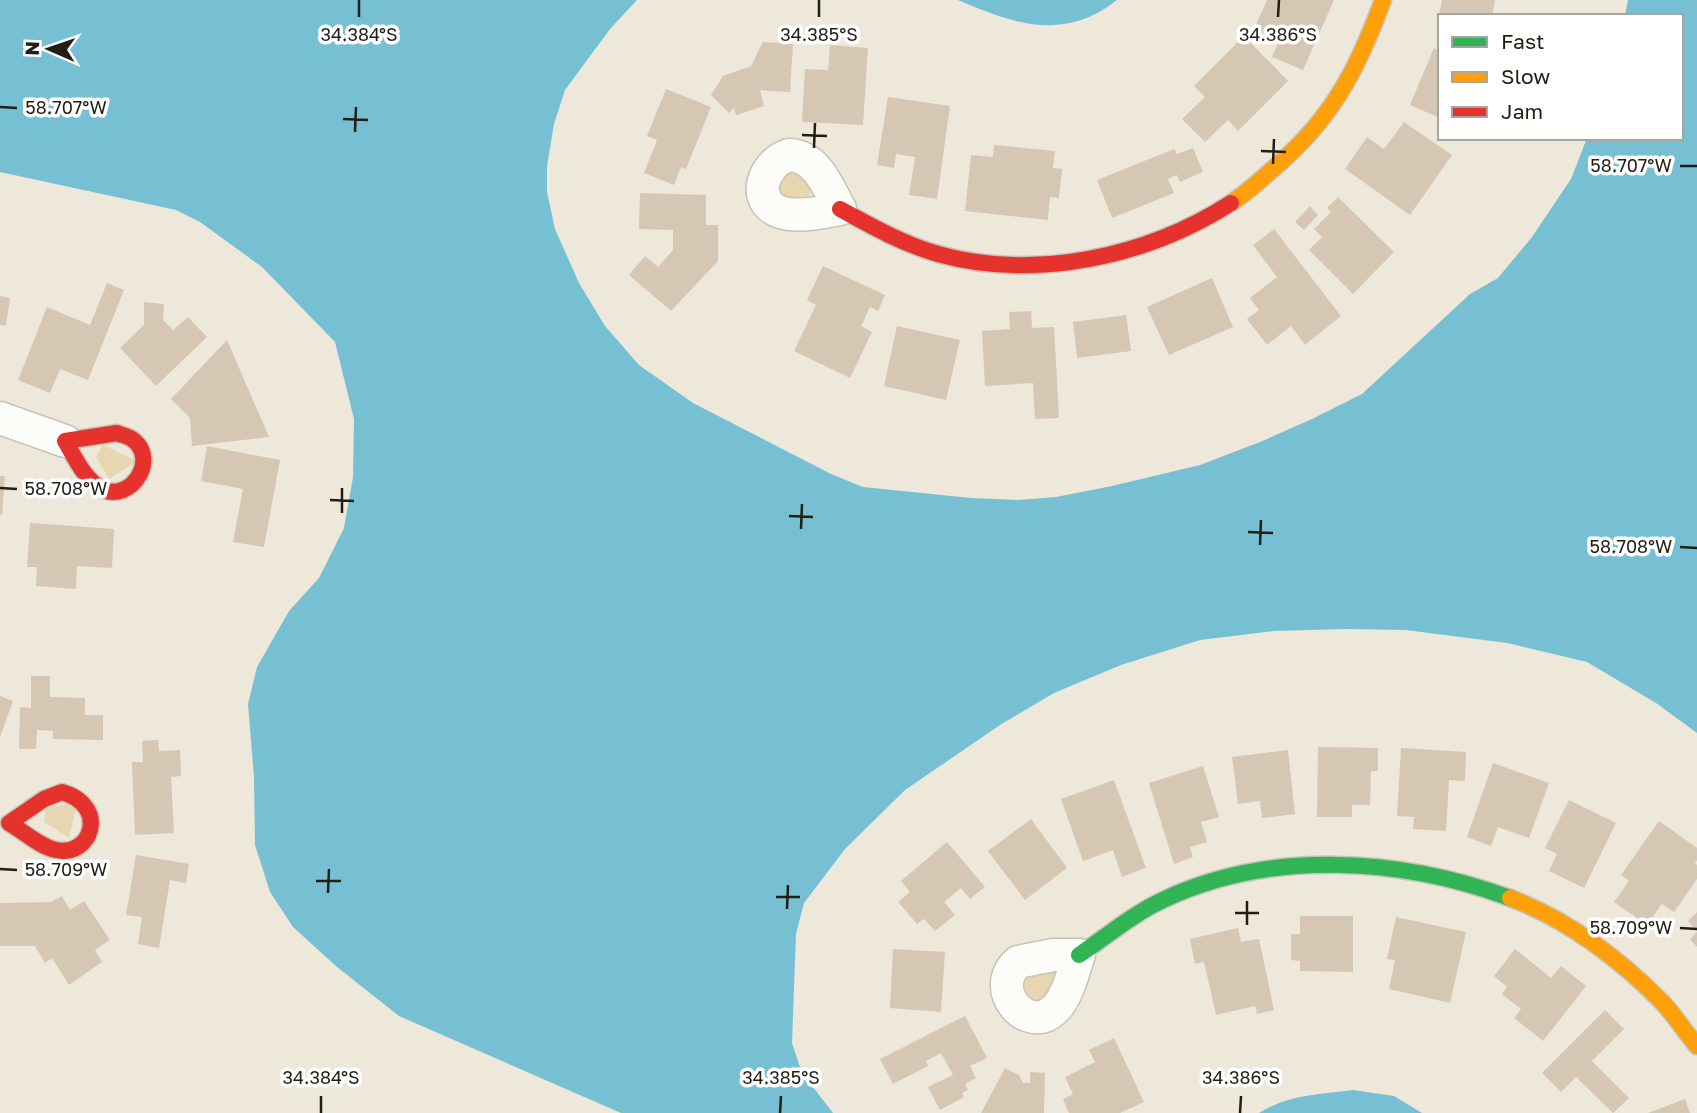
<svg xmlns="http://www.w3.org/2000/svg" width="1697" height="1113" viewBox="0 0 1697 1113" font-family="'Golos Text',sans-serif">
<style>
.green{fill:#e6d7b1}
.water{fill:#77c0d3}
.building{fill:#d5c7b4}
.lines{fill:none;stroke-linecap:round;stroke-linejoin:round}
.street-casing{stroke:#c7c3b7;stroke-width:35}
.fast-casing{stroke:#c7c3b7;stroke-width:19}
.slow-casing{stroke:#c7c3b7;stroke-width:19}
.jam-casing{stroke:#c7c3b7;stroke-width:19}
.street{stroke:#fcfcf9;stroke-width:32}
.fast{stroke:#30b455;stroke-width:16}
.slow{stroke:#ff9f0a;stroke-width:16}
.jam{stroke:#e5322d;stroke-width:16}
.ticks{fill:none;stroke:#211e14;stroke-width:2.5}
.ticks-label{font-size:18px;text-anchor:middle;fill:#211e14;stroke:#fff;stroke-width:7;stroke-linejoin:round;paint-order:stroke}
</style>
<rect width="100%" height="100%" fill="#ede8d9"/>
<path class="green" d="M786,164L814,184C812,194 808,199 799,203L777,194L776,173Z
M103,445L137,461L109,479L96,457Z
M77,802L69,838L44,822L46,808Z
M1052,966L1060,977L1059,990L1038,1002L1032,1001L1022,992V972Z"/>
<path class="water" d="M0,0H637L610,29L565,90L554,124L547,166V192L555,229L579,283L605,326L639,365L693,403L831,474L863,487L971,498L1018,500L1056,497L1112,486L1200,465L1260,442L1312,419L1362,394L1470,294L1498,278L1532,237L1571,179L1587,138H1681V16H1625L1628,0H1697V733L1656,703L1587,662L1507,643L1406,630L1347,629L1274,631L1200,640L1121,665L1054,693L1000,725L905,790L845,849L804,903L796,934L792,1043L802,1073L833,1113H621L399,1016L337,967L293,927L270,892L255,845L254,777L248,704L257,667L289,611L319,578L344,528L353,477L354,419L335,342L262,267L200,222L176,210L0,172Z
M958,0H1117C1064,42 1014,24 958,0Z
M1353,1090L1394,1096L1422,1113H1259C1287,1095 1321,1094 1353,1090Z"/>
<path class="building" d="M1267,0H1334L1303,70L1272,57L1279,41L1254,29Z
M1442,0H1495L1492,16H1439Z
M1244,36L1288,81L1238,131L1228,120L1205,142L1182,119L1205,97L1194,86Z
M763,42L793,44L790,92L760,90L764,106L736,115L734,108L729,113L711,95L723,76L751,66Z
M830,45L868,48L863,125L802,122L805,69L828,70Z
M1434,48L1440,51V118L1410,105Z
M666,89L711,107L686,169L681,167L674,185L644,173L657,140L647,136Z
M888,97L950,106L937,199L909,195L915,157L896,154L894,168L877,165Z
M1404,122L1452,155L1410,215L1345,169L1367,137L1384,149Z
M994,145L1055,151L1053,168L1062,169L1059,198L1050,197L1048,220L965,211L971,155L993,157Z
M1193,148L1203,172L1180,182L1177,175L1168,179L1174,193L1112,218L1097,180L1174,149L1177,154Z
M640,193L706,195V225H718V261L671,311L629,275L645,256L658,267L673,250V230L639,229Z
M1338,197L1394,252L1353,294L1309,250L1322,237L1314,229L1331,212L1327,208Z
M1310,206L1318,215L1304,230L1295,222Z
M1274,229L1341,316L1305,345L1291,326L1267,345L1247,319L1259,310L1250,298L1277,277L1253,245Z
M823,266L885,295L878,311L870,307L861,326L872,332L850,378L794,351L816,305L807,300Z
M1212,278L1233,327L1169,355L1147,307Z
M107,283L124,290L88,380L60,369L50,393L18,380L47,307L90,325Z
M0,296L10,298L6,326L0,325Z
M144,302L164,304L163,320L173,330L188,317L207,337L156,386L120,348L144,325Z
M1031,311L1032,328L1054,327L1059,418L1035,419L1033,383L985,386L982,331L1010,329L1009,312Z
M1126,315L1131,351L1077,358L1073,322Z
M897,326L960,340L946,400L884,386Z
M227,340L269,437L192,446L190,418L171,399Z
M207,446L280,460L264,547L233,542L243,489L201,481Z
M0,476H5L2,515H0Z
M30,523L114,529L112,568L77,566L76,589L36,586L37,567H27Z
M31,676H50V697L85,698V715H103V740L53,739V731L37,730L36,749H19L20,707L31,708Z
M0,696L13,701L0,737Z
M158,740L159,751L180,750L181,776L171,777L174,833L135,835L132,762H143L142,741Z
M1318,747L1378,748V771H1371L1370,805H1352V817H1317Z
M1401,748L1466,752L1465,781L1449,780L1446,831L1413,829L1414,817L1397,816Z
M1288,750L1295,814L1262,818L1260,801L1238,804L1232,757Z
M1493,763L1549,783L1529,838L1498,827L1491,846L1467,837Z
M1203,766L1219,817L1201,822L1207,842L1190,847L1193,857L1174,864L1149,783Z
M1114,780L1146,868L1122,877L1113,850L1083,861L1061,799Z
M1569,800L1616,823L1584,888L1549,871L1557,854L1545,848Z
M1031,819L1067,868L1025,900L988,851Z
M1659,821L1697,848V860L1695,863L1697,865V879L1674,912L1662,904L1647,925L1614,902L1629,881L1621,875Z
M947,842L985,887L970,899L961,888L944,902L955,915L935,931L924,919L917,924L898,902L910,892L901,881Z
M136,855L189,864L186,883L170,880L159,948L138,944L142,917L126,915Z
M62,896L70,910L84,901L110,940L95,950L102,962L69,985L52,958L45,963L35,946H0V903L51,902Z
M1697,912V931L1688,921Z
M1300,916H1353V972L1300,971V961L1291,960V934H1300Z
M1396,917L1466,932L1450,1003L1389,989L1395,960L1387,959Z
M1238,928L1241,942L1259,939L1274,1010L1257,1014L1255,1006L1216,1015L1204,962L1195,964L1190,939Z
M1697,932V947L1690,939Z
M893,949L945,952L941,1012L890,1008Z
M1515,949L1551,978L1561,966L1586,986L1543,1041L1514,1018L1521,1009L1502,994L1507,987L1494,976Z
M1605,1010L1624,1029L1592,1061L1629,1098L1613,1113L1576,1077L1561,1092L1542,1073Z
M965,1016L987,1058L970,1066L976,1078L965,1084L968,1090L962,1093L964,1097L940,1110L928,1087L953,1075L941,1053L926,1061L928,1066L893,1084L880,1059Z
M1114,1038L1144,1102L1120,1113H1069L1063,1099L1073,1094L1065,1077L1095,1062L1089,1050Z
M1005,1068L1019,1075L1023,1083H1030V1072L1045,1073L1044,1113H981Z
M1685,1099L1690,1113H1648Z"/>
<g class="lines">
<defs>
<path id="street" d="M789,155C817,156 828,187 840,209C822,212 797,218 780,212C750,201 763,163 789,155Z
M0,418L65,441
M1053,955H1079C1073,972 1068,997 1054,1010C1028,1035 987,990 1018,962Z"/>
<path id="fast" d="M1079,955C1107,936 1133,914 1163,900C1270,849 1402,858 1510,898"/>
<path id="slow" d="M1231,203C1247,193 1259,181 1273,169C1331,120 1357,71 1383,0
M1510,898C1567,919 1621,960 1663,1003C1675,1016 1685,1032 1697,1046"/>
<path id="jam" d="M840,209C871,226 903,244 938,254C1035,281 1147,257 1231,203
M117,433C122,435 128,436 132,439C162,460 126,510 96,485C82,474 74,456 65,441Z
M62,792C110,806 91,858 56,850C40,847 23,831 9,823L44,799Z"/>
</defs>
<use href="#street" class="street-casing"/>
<use href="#fast" class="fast-casing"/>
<use href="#slow" class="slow-casing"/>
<use href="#jam" class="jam-casing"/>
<use href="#street" class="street"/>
<use href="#fast" class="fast"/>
<use href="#slow" class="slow"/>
<use href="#jam" class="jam"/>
</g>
<path class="ticks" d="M359,17V0M819,17V0M1278,17L1279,0M0,107L17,108M343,119L368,120M355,132L356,107M802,135L827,136M814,148L815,123M1261,151L1286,152M1273,164L1274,139M1680,166H1697M0,488L17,489M330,500L354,501M342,513V488M789,516L813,517M801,529L802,504M1248,532L1273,533M1260,545L1261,520M1680,547L1697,548M0,869L17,870M316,881H341M328,893L329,869M776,897H800M787,909L788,885M1235,913H1259M1247,925V901M1680,928L1697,929M321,1113V1096M780,1113L781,1096M1240,1113L1241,1096"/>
<g class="ticks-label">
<text x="359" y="41">34.384°S</text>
<text x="819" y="41">34.385°S</text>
<text x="1278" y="41">34.386°S</text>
<text x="66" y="114">58.707°W</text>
<text x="1631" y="172">58.707°W</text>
<text x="66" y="495">58.708°W</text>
<text x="1631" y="553">58.708°W</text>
<text x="66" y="876">58.709°W</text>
<text x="1631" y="934">58.709°W</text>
<text x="321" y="1084">34.384°S</text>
<text x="781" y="1084">34.385°S</text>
<text x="1241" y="1084">34.386°S</text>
</g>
<rect x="1438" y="14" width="245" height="126" fill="#ffffff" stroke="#a6a5a1" stroke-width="2"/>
<rect x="1452" y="37" width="35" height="10" fill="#30b455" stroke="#a6a5a1" stroke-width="2"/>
<text x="1501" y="49" font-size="21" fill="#211e14">Fast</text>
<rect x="1452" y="72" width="35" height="10" fill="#ff9f0a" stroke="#a6a5a1" stroke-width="2"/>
<text x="1501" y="84" font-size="21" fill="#211e14">Slow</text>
<rect x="1452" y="107" width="35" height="10" fill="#e5322d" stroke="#a6a5a1" stroke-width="2"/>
<text x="1501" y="119" font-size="21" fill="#211e14">Jam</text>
<g transform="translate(49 49) rotate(272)" stroke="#ffffff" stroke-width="5" paint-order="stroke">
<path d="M0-5L12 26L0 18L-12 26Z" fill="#211e14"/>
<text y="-10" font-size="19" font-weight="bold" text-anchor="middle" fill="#211e14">N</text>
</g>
</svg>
